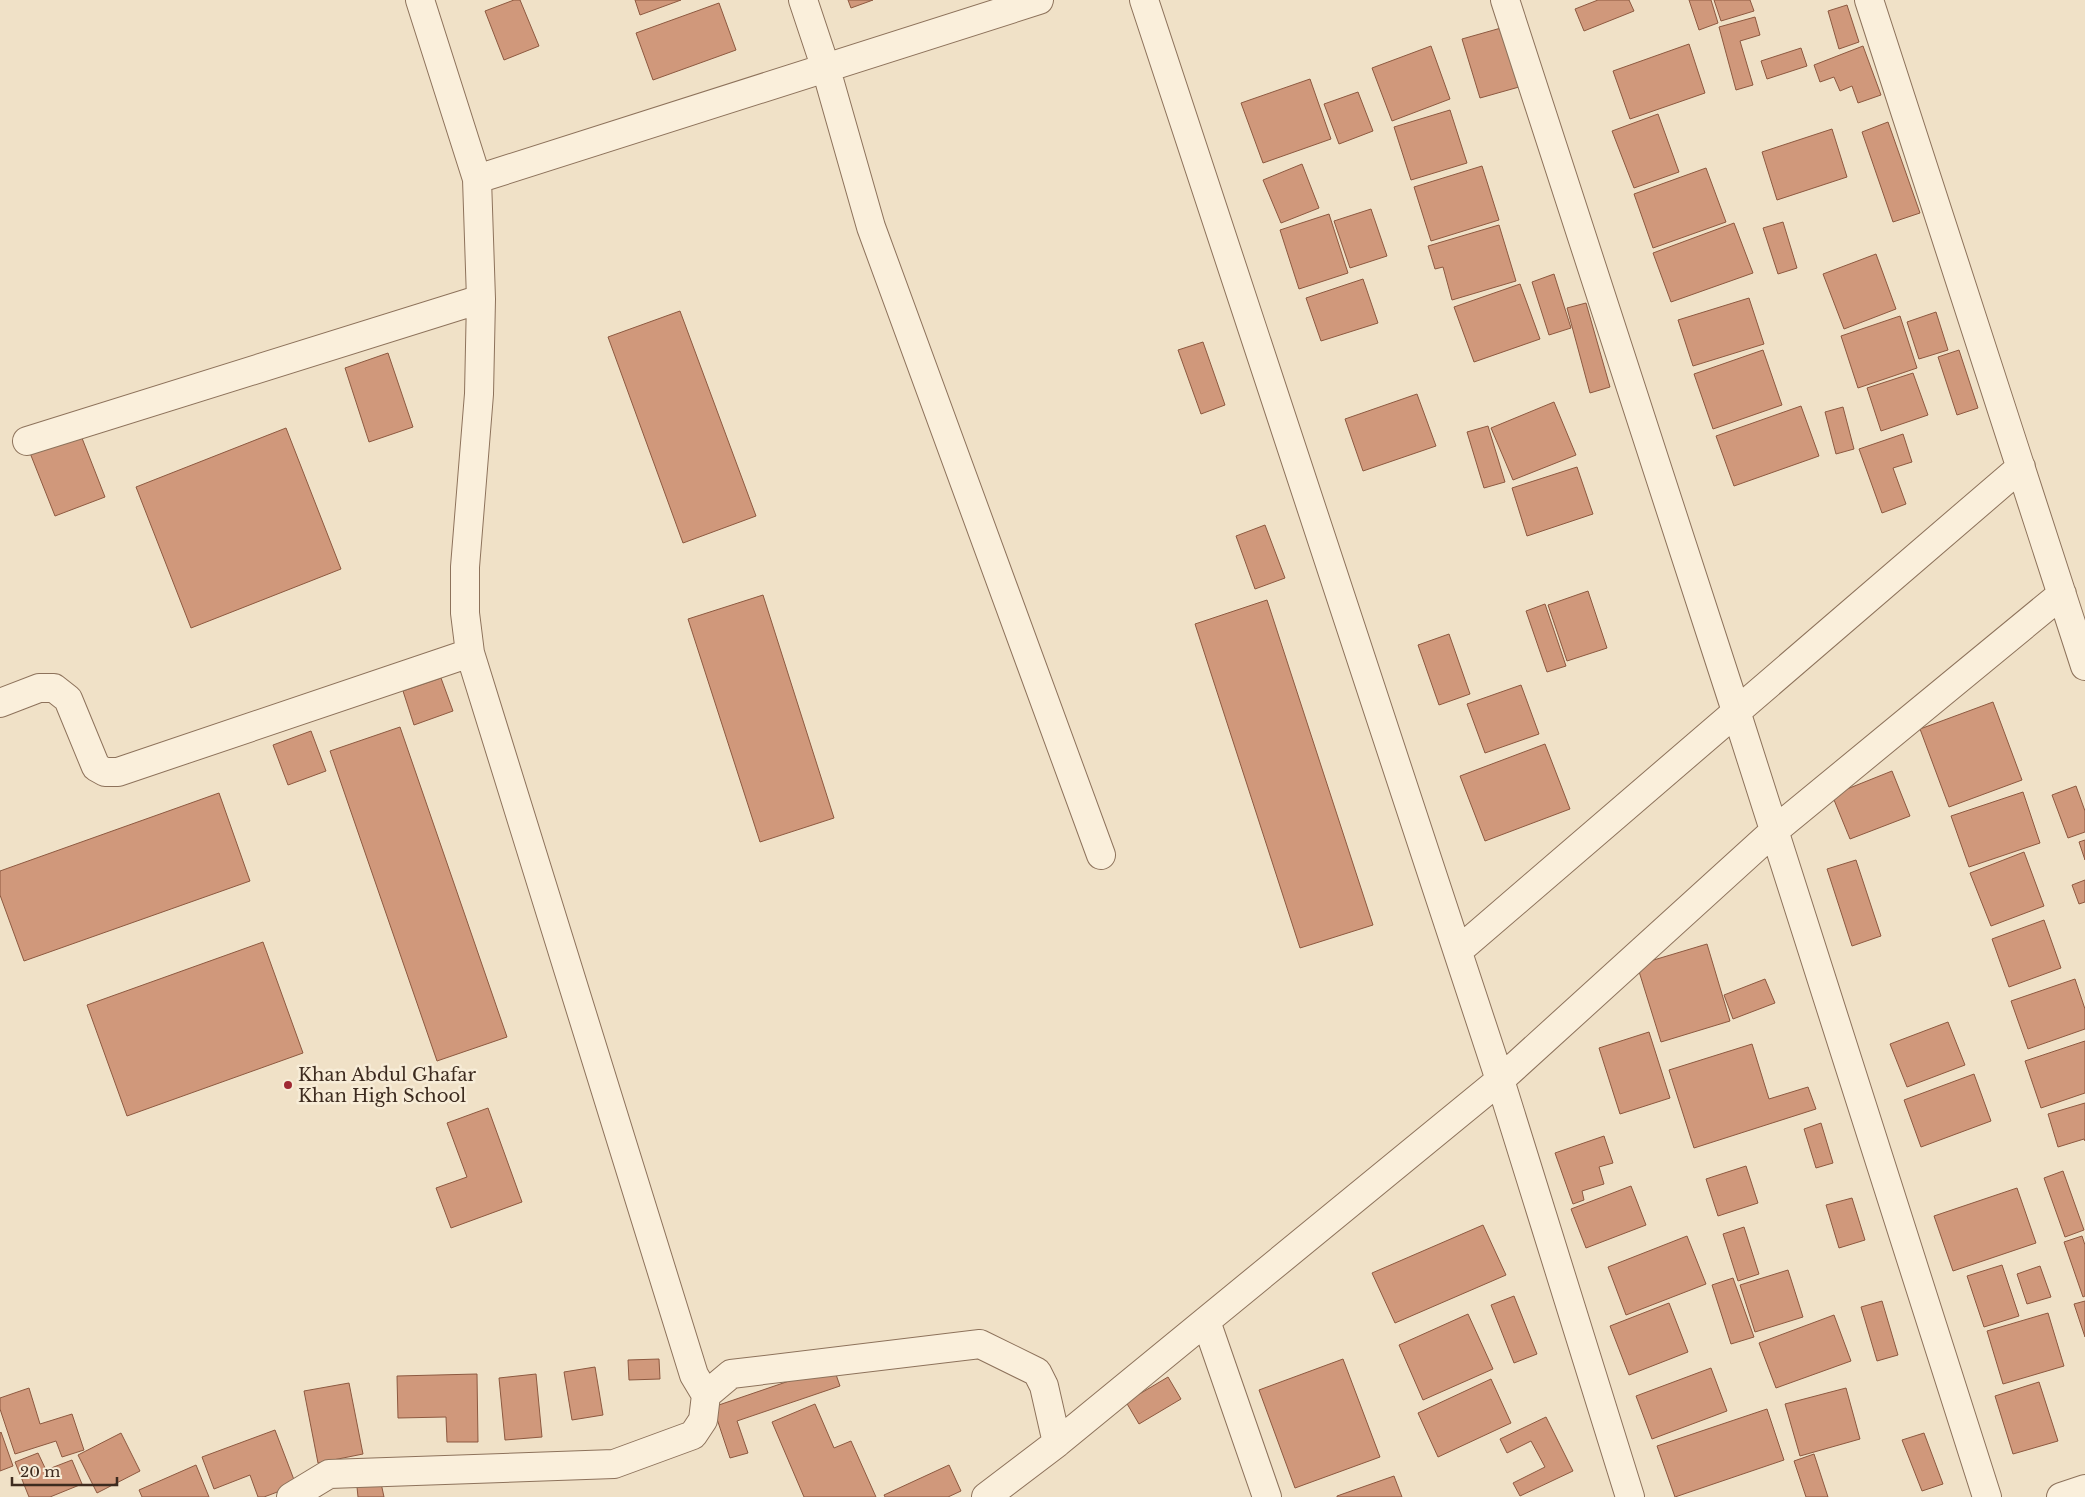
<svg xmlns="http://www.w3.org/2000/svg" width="2085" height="1497" viewBox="0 0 2085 1497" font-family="'Libre Baskerville',serif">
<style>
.building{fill:#d0987b;stroke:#8d5940}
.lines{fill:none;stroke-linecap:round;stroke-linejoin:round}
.minor-casing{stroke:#8d725b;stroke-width:30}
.minor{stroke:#faefdb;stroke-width:28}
.poi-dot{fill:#9f2832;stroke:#f7ecd7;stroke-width:2}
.labels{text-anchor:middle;stroke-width:5;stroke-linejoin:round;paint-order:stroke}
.poi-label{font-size:18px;fill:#3d2b1f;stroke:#f7ecd7;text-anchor:start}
</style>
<rect width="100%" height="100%" fill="#f0e1c7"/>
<path class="building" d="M514,0H520L539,46L504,60L485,11Z
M635,0H681L640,15Z
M848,0H873L851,8Z
M1598,0H1629L1634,11L1584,31L1575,9Z
M1689,0H1711L1718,23L1699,30Z
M1714,0H1750L1754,11L1721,21Z
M719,3L736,50L653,80L636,33Z
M1847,5L1859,42L1839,49L1828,11Z
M1755,17L1760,35L1740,41L1753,85L1736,90L1719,27Z
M1501,28L1519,87L1480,98L1462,39Z
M1689,44L1705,93L1630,119L1613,71Z
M1431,46L1450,99L1392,121L1372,68Z
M1863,46L1881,95L1858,103L1852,86L1840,91L1834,77L1820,82L1814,65Z
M1801,48L1807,66L1767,79L1761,61Z
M1310,79L1331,139L1263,163L1241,103Z
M1358,92L1373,131L1339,144L1324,104Z
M1450,110L1467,163L1411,180L1394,127Z
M1658,114L1679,172L1634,188L1612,131Z
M1888,122L1920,213L1893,222L1862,132Z
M1832,129L1847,177L1777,200L1762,152Z
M1302,164L1319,208L1281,223L1263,180Z
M1482,166L1499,220L1431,241L1414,187Z
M1706,168L1726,222L1653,248L1634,194Z
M1371,209L1387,256L1350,268L1334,221Z
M1329,214L1348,273L1299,289L1280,230Z
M1783,222L1797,268L1778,274L1763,228Z
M1734,223L1753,273L1671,302L1653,253Z
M1499,225L1516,281L1452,300L1443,267L1435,269L1428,246Z
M1876,254L1896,309L1844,329L1823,274Z
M1554,274L1571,328L1549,335L1532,282Z
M1363,279L1378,323L1321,341L1306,298Z
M1520,284L1540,339L1474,362L1454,307Z
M1749,298L1764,344L1693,366L1678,320Z
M1586,303L1610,387L1590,393L1567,308Z
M680,311L756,516L683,543L608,337Z
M1936,312L1948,350L1919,359L1907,322Z
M1900,316L1917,368L1858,388L1841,336Z
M1203,342L1225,405L1201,414L1178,350Z
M1763,350L1782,405L1713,429L1694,374Z
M1959,350L1978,408L1957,415L1938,357Z
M388,353L413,427L369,442L345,368Z
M1913,373L1928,415L1881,431L1867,388Z
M1417,394L1436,446L1363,471L1345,419Z
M1554,402L1576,455L1513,480L1491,428Z
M1801,406L1819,456L1734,486L1716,436Z
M1843,407L1854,449L1836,454L1825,412Z
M1488,426L1505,482L1484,488L1467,432Z
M286,428L341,569L191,628L136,487Z
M80,433L105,497L55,516L30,453Z
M1903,434L1912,462L1893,468L1906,504L1882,513L1859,449Z
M1577,467L1593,514L1527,536L1512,488Z
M1265,525L1285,578L1255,589L1236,536Z
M1588,591L1607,648L1567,661L1548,605Z
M763,595L834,818L760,842L688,619Z
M1267,600L1373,925L1300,948L1195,624Z
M1545,604L1566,666L1547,672L1526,611Z
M1449,634L1470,694L1439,705L1418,645Z
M441,678L453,711L414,725L403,691Z
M1521,685L1539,734L1485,753L1467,704Z
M1993,702L2022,780L1949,807L1920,729Z
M400,727L507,1037L437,1061L330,751Z
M311,731L326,771L288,785L273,745Z
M1545,744L1570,809L1485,841L1460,776Z
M1892,771L1910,816L1850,839L1832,795Z
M2076,786L2085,811V832L2068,838L2052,795Z
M2023,792L2040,843L1969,867L1951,816Z
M219,793L250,881L24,961L0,895V871Z
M2085,840V860L2079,842Z
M2024,852L2044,906L1991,926L1970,873Z
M1856,860L1881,936L1852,946L1827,869Z
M2085,880V902L2079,904L2072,885Z
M2044,920L2061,968L2009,987L1992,939Z
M263,942L303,1053L127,1116L87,1005Z
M1707,944L1730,1021L1661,1042L1637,965Z
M1765,979L1775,1003L1733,1019L1724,995Z
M2075,979L2085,1009V1029L2028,1049L2011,1001Z
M1948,1022L1965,1065L1907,1087L1890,1044Z
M1649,1032L1670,1098L1620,1114L1599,1048Z
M2085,1041V1093L2041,1108L2025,1061Z
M1752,1044L1769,1099L1808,1087L1816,1109L1694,1148L1669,1070Z
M1974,1074L1991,1121L1921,1147L1904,1100Z
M2085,1103V1141L2084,1139L2058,1147L2048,1114Z
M488,1108L522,1202L451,1228L436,1188L467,1177L447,1123Z
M1821,1123L1833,1163L1816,1168L1804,1129Z
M1604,1136L1613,1163L1599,1167L1604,1184L1582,1191L1584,1200L1573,1204L1555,1153Z
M1746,1166L1758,1203L1718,1216L1706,1179Z
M2063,1171L2084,1230L2065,1237L2044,1178Z
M1631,1186L1646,1225L1586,1248L1571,1209Z
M2017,1188L2036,1243L1953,1271L1934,1216Z
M1852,1198L1865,1240L1839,1248L1826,1205Z
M1483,1225L1506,1275L1395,1323L1372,1273Z
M1744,1227L1759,1274L1738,1281L1723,1234Z
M1687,1236L1706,1284L1626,1315L1608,1267Z
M2082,1236L2085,1245V1296L2083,1297L2064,1242Z
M2002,1265L2019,1316L1984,1327L1967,1276Z
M2040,1266L2051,1297L2027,1304L2017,1274Z
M1788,1270L1803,1317L1755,1332L1740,1285Z
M1733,1278L1754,1337L1731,1344L1712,1285Z
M1514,1296L1537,1354L1514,1363L1491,1305Z
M1882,1301L1898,1355L1877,1361L1861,1307Z
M2085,1301V1337L2074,1304Z
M1669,1303L1688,1352L1629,1375L1610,1326Z
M2048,1313L2064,1366L2003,1384L1987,1331Z
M1468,1314L1493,1369L1423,1400L1399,1345Z
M1834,1315L1851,1361L1776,1388L1759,1343Z
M659,1359L660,1379L629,1380L628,1360Z
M1343,1359L1380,1457L1295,1488L1259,1390Z
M833,1366L840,1386L737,1421L748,1453L730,1458L713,1407Z
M595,1367L603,1415L572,1420L564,1372Z
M1711,1368L1727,1411L1652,1439L1636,1396Z
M477,1374L478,1442H447L446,1417L398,1418L397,1376Z
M536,1374L542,1437L505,1440L499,1378Z
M1168,1377L1181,1399L1139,1424L1126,1402Z
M1491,1379L1511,1423L1438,1457L1418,1413Z
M2039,1382L2058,1441L2013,1454L1995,1396Z
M349,1383L363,1454L318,1463L304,1391Z
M29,1388L40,1424L72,1414L84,1450L62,1457L56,1441L15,1454L0,1409V1398Z
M1846,1388L1860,1439L1800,1456L1785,1404Z
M815,1404L834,1448L851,1441L876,1497H804L772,1422Z
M1767,1409L1784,1460L1675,1497L1657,1446Z
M1546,1417L1573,1471L1520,1496L1513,1483L1545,1467L1531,1441L1507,1453L1500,1439Z
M275,1430L296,1485L264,1497H258L250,1475L214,1489L202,1457Z
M1,1432L13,1466L0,1471V1433Z
M121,1433L140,1471L97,1493L78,1455Z
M1924,1433L1943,1484L1922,1491L1902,1440Z
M38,1453L46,1470L72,1460L82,1484L50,1497H29L15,1462Z
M1814,1454L1828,1497H1806L1794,1461Z
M196,1465L209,1497H142L139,1490Z
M949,1465L961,1491L948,1497H885L884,1495Z
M1394,1476L1402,1497H1337V1496Z
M381,1483L384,1497H358L357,1487Z"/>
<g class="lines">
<defs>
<path id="minor" d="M803,0L826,69L871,227L1101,855
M1144,0L1500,1080L1630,1497
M1505,0L1736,711L1987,1497
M1869,0L2085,666
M477,179L1039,0
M27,441L481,299
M470,653L694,1375L706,1395L731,1374L980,1344L1037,1372L1044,1386L1057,1443
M0,703L39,688H54L68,699L96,767L105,772H118L470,653L465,613V567L479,394L481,299L477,179L420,0
M1458,951L2021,467
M1206,1321L1267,1497
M291,1497L329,1474L614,1464L693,1435L703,1420L706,1395
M986,1497L1057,1443L1500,1080L1774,831L2062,594
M2061,1497L2085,1489"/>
</defs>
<use href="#minor" class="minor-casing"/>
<use href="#minor" class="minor"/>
</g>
<circle class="poi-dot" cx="288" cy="1085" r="5"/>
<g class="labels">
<g class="poi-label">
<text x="298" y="1081">Khan Abdul Ghafar<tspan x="298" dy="21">Khan High School</tspan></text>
</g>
</g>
<path d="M12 1477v8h105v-8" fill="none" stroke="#3d2b1f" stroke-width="2.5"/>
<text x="20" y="1477" font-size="15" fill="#3d2b1f" stroke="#f7ecd7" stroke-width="4" paint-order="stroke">20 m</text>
</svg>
